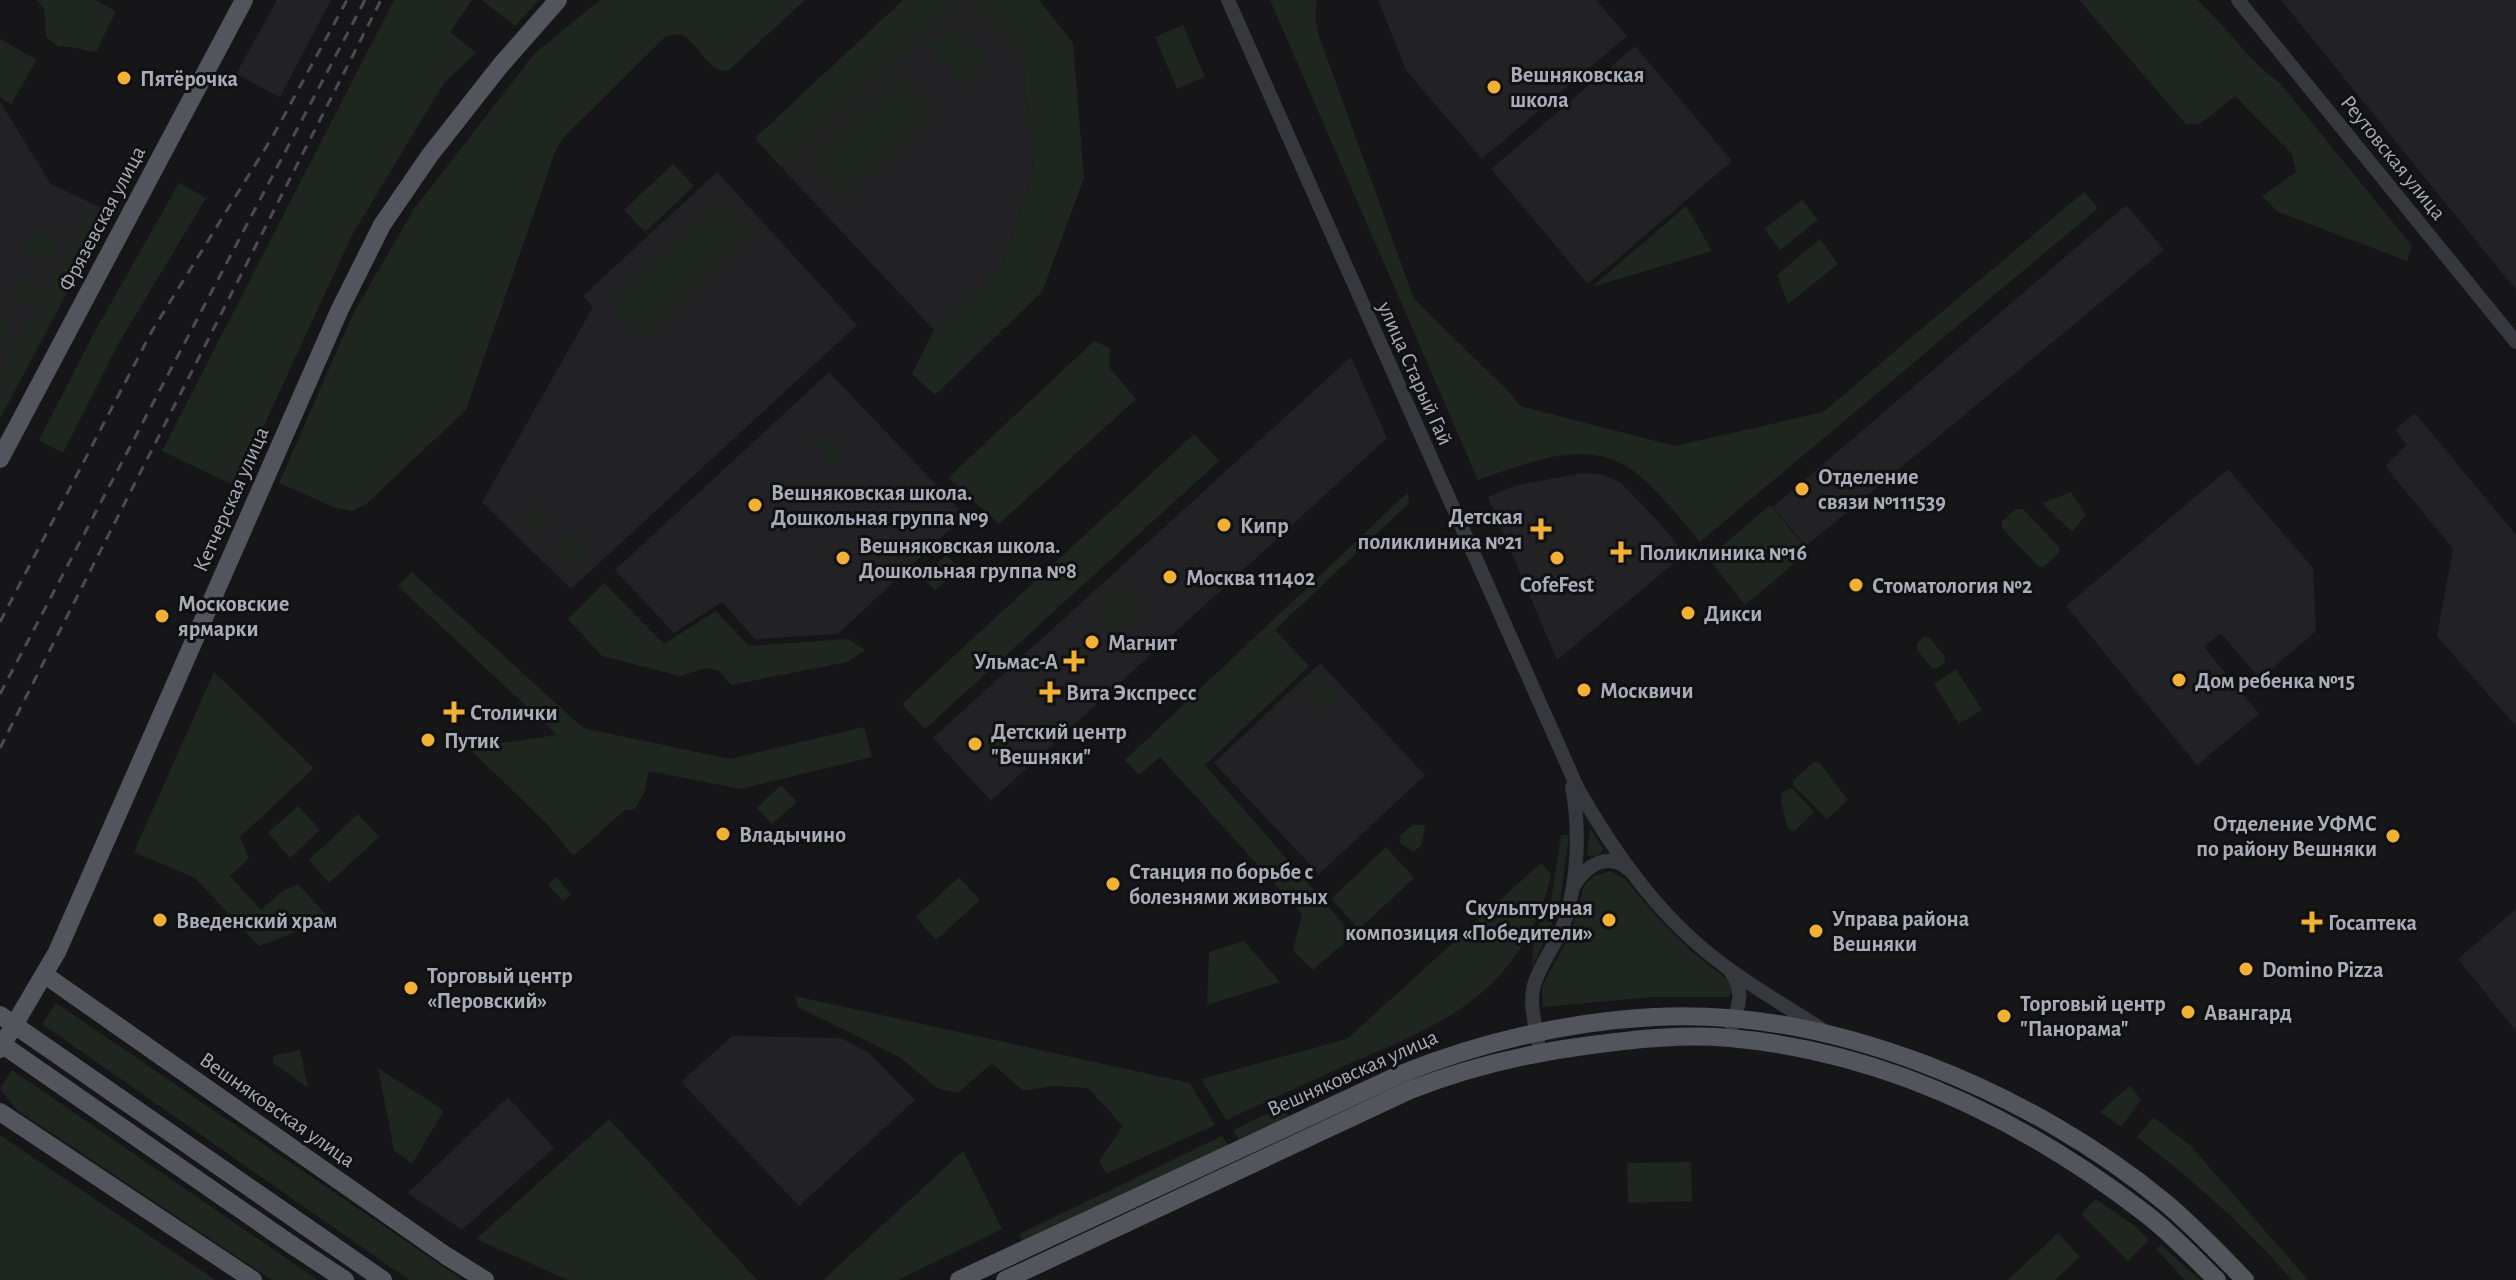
<svg xmlns="http://www.w3.org/2000/svg" width="2516" height="1280" viewBox="0 0 2516 1280" font-family="'Alegreya Sans',sans-serif">
<style>
.built{fill:#222225}
.green{fill:#1e261f}
.lines{fill:none;stroke-linecap:round;stroke-linejoin:round}
.minor{stroke:#37383d;stroke-width:14}
.major{stroke:#53555c;stroke-width:18}
.rail{stroke:#4a4c52;stroke-width:3;stroke-dasharray:10 8;stroke-linecap:butt}
.major-bridge{stroke:#53555c;stroke-width:18}
.poi-dot{fill:#f2b134;stroke:#111113;stroke-width:3}
.labels{text-anchor:middle;stroke-width:6;stroke-linejoin:round;paint-order:stroke}
.poi-label{font-size:22px;font-weight:bold;fill:#a8adb8;stroke:#111113;text-anchor:start}
.street-label{font-size:22px;fill:#a8adb8;stroke:#111113}
</style>
<rect width="100%" height="100%" fill="#161618"/>
<path class="built" d="M277,0H331L280,97L236,74Z
M965,0H971L1023,58L1033,170L1001,267L934,330L781,167Z
M1378,0H1596L1627,36L1482,159L1406,70Z
M2281,0H2516V290Z
M1635,46L1732,161L1588,284L1491,169Z
M0,102L51,184L110,212L0,419Z
M717,172L857,325L571,589L482,502L593,307L583,296Z
M2126,205L2164,250L1806,546L1773,507Z
M1351,357L1387,438L991,801L933,738Z
M829,372L965,515L838,634L755,639L722,602L674,633L615,570Z
M2415,413L2516,535V726L2437,636L2453,549L2385,466L2407,445L2395,430Z
M2228,469L2313,568L2316,631L2260,679L2221,633L2204,647L2259,714L2197,765L2066,606Z
M1583,473L1601,474L1620,482L1656,519L1685,554L1557,660L1488,497L1517,485Z
M1320,663L1425,775L1319,874L1214,763Z
M2516,909V1031L2458,959Z
M732,1036L841,1038L869,1053L915,1100L799,1206L681,1082Z
M508,1097L554,1148L462,1230L408,1193Z"/>
<path class="green" d="M36,0H95L116,11L96,52C81,51 78,46 59,47L46,37L44,8Z
M394,0H472L450,32L476,53L444,83L352,235L236,486L162,451Z
M482,0H539L515,26Z
M600,0H805L728,71C701,73 695,21 664,38L563,138L555,152L466,410L365,505L352,511L336,508L279,483L353,314L414,209L535,53Z
M903,0H965L781,167L755,138Z
M971,0H1039L1073,43L1084,178L1042,292L935,395L912,374L934,330L1001,267L1033,170L1023,58Z
M1270,0H1317L1315,17L1318,33L1414,299L1511,394L1520,406L1675,446L1823,412L2084,192L2098,208L1700,542C1679,518 1658,489 1632,470C1588,437 1524,464 1478,480Z
M2079,0H2197C2227,26 2247,60 2280,83L2412,246L2407,261L2278,212L2262,196L2296,172L2292,154L2235,96L2200,124H2186Z
M1183,25L1205,77L1177,89L1155,37Z
M955,26L989,64L963,87L928,49Z
M0,39L37,60L11,104L0,97Z
M901,73L937,113L845,197L809,158Z
M673,164L694,186L645,232L624,210Z
M179,183L206,198L117,346L63,453L39,440L94,333Z
M722,198L755,235L642,338L609,301Z
M1802,200L1818,220L1780,250L1764,229Z
M1686,206L1712,251L1592,287Z
M90,210L104,218L0,417V377Z
M49,229L61,249L35,264L23,245Z
M1820,239L1838,264L1788,304L1777,275Z
M32,275L44,293L24,306L12,288Z
M0,302L15,345L0,350Z
M1094,341L1110,348L1109,367L1136,399L999,524L948,478Z
M824,434L845,457L833,468L812,445Z
M1194,434L1219,461L925,729L902,704Z
M1408,492L1409,503L1275,630L1309,666L1205,765L1353,935L1313,970L1293,951L1302,914L1160,757L1139,775L1125,760Z
M2071,492L2086,515L2072,532L2042,503Z
M1770,505L1809,551L1745,605L1708,558Z
M534,507L548,522L536,534L522,518Z
M2016,509H2023L2059,547V553L2044,567L2038,566L2002,528V521Z
M572,531L589,550L573,565L556,547Z
M946,555L959,568L935,591L923,577Z
M412,572L583,728L730,759L864,727L872,757L740,789L649,771L644,793L635,809L625,810L573,856L547,824L469,748L557,735L398,586Z
M604,583L664,644L716,611L749,646L848,639L865,650L847,662L731,685L719,671L706,668L680,676L602,656L568,619Z
M1119,584L1144,611L1118,635L1093,609Z
M1924,637L1930,638L1945,657V662L1938,668H1932L1917,650V643Z
M1956,669L1982,710L1959,724L1934,684Z
M1315,670L1337,693L1322,708L1300,684Z
M214,672L314,768L240,837L249,858L230,876L261,910L281,892L298,884L330,919L259,946L195,878L134,852Z
M1814,762H1819L1848,800L1827,819L1793,785V780Z
M781,785L797,802L772,824L757,808Z
M1792,788L1814,812L1794,832L1788,828L1781,802L1782,792Z
M298,806L320,830L290,858L268,833Z
M358,814L379,837L329,883L309,860Z
M1412,825H1425L1422,844L1414,852L1401,844L1399,837Z
M1590,828L1603,849L1600,854L1591,857L1587,854Z
M1561,835H1569L1559,908L1532,968L1534,934L1551,901Z
M1386,847L1414,878L1359,929L1331,899Z
M1541,863L1551,874C1541,928 1504,982 1457,1011C1425,1032 1388,1047 1353,1062C1311,1081 1268,1101 1226,1120L1201,1079L1347,1039Z
M1611,871L1625,879L1657,917L1691,951L1731,982L1732,993L1728,997H1653L1543,1007L1542,986L1571,933L1584,886L1594,876Z
M556,877L571,894L563,901L548,885Z
M959,877L980,900L936,940L916,917Z
M1244,941L1280,982L1207,1005L1209,952Z
M795,996L1190,1083L1215,1125L1106,1174L1099,1161L1123,1126L1088,1088L1053,1086L1023,1091L992,1063L958,1093L936,1088L901,1058L798,1007Z
M56,1003L457,1276L462,1280H409L42,1024Z
M300,1050L308,1088L273,1063V1056Z
M378,1068L439,1107L443,1112L412,1164L394,1150Z
M12,1070L318,1280H272L17,1110L0,1089Z
M2130,1085L2141,1100L2121,1127L2100,1112Z
M1283,1106L1289,1117L1239,1140L1233,1130Z
M2153,1117L2190,1145L2308,1280H2292C2246,1227 2193,1180 2137,1137Z
M609,1119L757,1280H568L476,1239Z
M0,1135L215,1280H0Z
M1222,1136L1228,1145L1023,1241L1019,1234Z
M963,1151L1002,1229L898,1280H823Z
M1691,1162L1692,1201L1628,1203L1627,1163Z
M2096,1199L2135,1226L2149,1240L2128,1261L2081,1214Z
M2058,1233L2080,1257L2055,1280H2008Z
M2161,1245L2200,1280H2185L2156,1249Z"/>
<g class="lines">
<path class="minor" d="M1228,0L1578,789C1614,852 1656,912 1713,957C1748,985 1788,1007 1826,1032
M2238,0L2516,342
M1574,886C1585,866 1608,851 1628,869
M1730,971C1745,990 1739,1005 1732,1026
M1538,1041C1535,1023 1529,1003 1534,985C1541,961 1559,942 1566,917C1578,877 1580,828 1572,787"/>
<path class="major" d="M0,459L244,0
M45,975L445,1255L485,1280
M0,1049L57,952L340,309L382,225L430,155L500,66L558,0
M0,1112L253,1280
M305,1226L383,1280
M292,1245L345,1280
M959,1280L1401,1074C1481,1042 1567,1022 1654,1017C1831,1007 2032,1092 2167,1204C2194,1227 2220,1254 2245,1280
M1005,1280L1410,1090C1469,1067 1528,1053 1591,1045C1637,1039 1683,1034 1730,1038C1885,1052 2024,1120 2146,1214C2172,1234 2194,1258 2217,1280"/>
<path class="rail" d="M0,622L152,331L273,136L347,0
M0,694L365,0
M0,748L381,0"/>
<path class="major-bridge" d="M0,1015L305,1226
M0,1043L292,1245"/>
</g>
<g class="poi-dot">
<circle cx="124" cy="78" r="8"/>
<circle cx="1494" cy="87" r="8"/>
<circle cx="1802" cy="489" r="8"/>
<circle cx="755" cy="505" r="8"/>
<circle cx="1224" cy="525" r="8"/>
<path d="M1537 517h8v8h8v8h-8v8h-8v-8h-8v-8h8z"/>
<path d="M1617 540h8v8h8v8h-8v8h-8v-8h-8v-8h8z"/>
<circle cx="843" cy="558" r="8"/>
<circle cx="1557" cy="558" r="8"/>
<circle cx="1170" cy="577" r="8"/>
<circle cx="1856" cy="585" r="8"/>
<circle cx="1688" cy="613" r="8"/>
<circle cx="162" cy="616" r="8"/>
<circle cx="1092" cy="642" r="8"/>
<path d="M1070 649h8v8h8v8h-8v8h-8v-8h-8v-8h8z"/>
<circle cx="2179" cy="680" r="8"/>
<circle cx="1584" cy="690" r="8"/>
<path d="M1046 680h8v8h8v8h-8v8h-8v-8h-8v-8h8z"/>
<path d="M450 700h8v8h8v8h-8v8h-8v-8h-8v-8h8z"/>
<circle cx="428" cy="740" r="8"/>
<circle cx="975" cy="744" r="8"/>
<circle cx="723" cy="834" r="8"/>
<circle cx="2393" cy="836" r="8"/>
<circle cx="1113" cy="884" r="8"/>
<circle cx="160" cy="920" r="8"/>
<circle cx="1609" cy="920" r="8"/>
<path d="M2308 910h8v8h8v8h-8v8h-8v-8h-8v-8h8z"/>
<circle cx="1816" cy="931" r="8"/>
<circle cx="2246" cy="969" r="8"/>
<circle cx="411" cy="988" r="8"/>
<circle cx="2188" cy="1012" r="8"/>
<circle cx="2004" cy="1016" r="8"/>
</g>
<g class="labels">
<g class="poi-label">
<text x="1510" y="82">Вешняковская<tspan x="1510" dy="25">школа</tspan></text>
<text x="140" y="86">Пятёрочка</text>
<text x="1818" y="484">Отделение<tspan x="1818" dy="25">связи №111539</tspan></text>
<text x="771" y="500">Вешняковская школа.<tspan x="771" dy="25">Дошкольная группа №9</tspan></text>
<text x="1523" y="524" text-anchor="end">Детская<tspan x="1523" dy="25">поликлиника №21</tspan></text>
<text x="1240" y="533">Кипр</text>
<text x="859" y="553">Вешняковская школа.<tspan x="859" dy="25">Дошкольная группа №8</tspan></text>
<text x="1639" y="560">Поликлиника №16</text>
<text x="1186" y="585">Москва 111402</text>
<text x="1557" y="592" text-anchor="middle">CofeFest</text>
<text x="1872" y="593">Стоматология №2</text>
<text x="178" y="611">Московские<tspan x="178" dy="25">ярмарки</tspan></text>
<text x="1704" y="621">Дикси</text>
<text x="1108" y="650">Магнит</text>
<text x="1058" y="669" text-anchor="end">Ульмас-А</text>
<text x="2195" y="688">Дом ребенка №15</text>
<text x="1600" y="698">Москвичи</text>
<text x="1066" y="700">Вита Экспресс</text>
<text x="470" y="720">Столички</text>
<text x="991" y="739">Детский центр<tspan x="991" dy="25">"Вешняки"</tspan></text>
<text x="444" y="748">Путик</text>
<text x="2377" y="831" text-anchor="end">Отделение УФМС<tspan x="2377" dy="25">по району Вешняки</tspan></text>
<text x="739" y="842">Владычино</text>
<text x="1129" y="879">Станция по борьбе с<tspan x="1129" dy="25">болезнями животных</tspan></text>
<text x="1593" y="915" text-anchor="end">Скульптурная<tspan x="1593" dy="25">композиция «Победители»</tspan></text>
<text x="1832" y="926">Управа района<tspan x="1832" dy="25">Вешняки</tspan></text>
<text x="176" y="928">Введенский храм</text>
<text x="2328" y="930">Госаптека</text>
<text x="2262" y="977">Domino Pizza</text>
<text x="427" y="983">Торговый центр<tspan x="427" dy="25">«Перовский»</tspan></text>
<text x="2020" y="1011">Торговый центр<tspan x="2020" dy="25">"Панорама"</tspan></text>
<text x="2204" y="1020">Авангард</text>
</g>
<g class="street-label">
<text transform="translate(2394 157) rotate(51)" y="8">Реутовская улица</text>
<text transform="translate(101 218) rotate(-62)" y="8">Фрязевская улица</text>
<text transform="translate(1416 373) rotate(66)" y="8">улица Старый Гай</text>
<text transform="translate(230 499) rotate(-66)" y="8">Кетчерская улица</text>
<text transform="translate(1352 1072) rotate(-24)" y="8">Вешняковская улица</text>
<text transform="translate(278 1109) rotate(35)" y="8">Вешняковская улица</text>
</g>
</g>
</svg>
